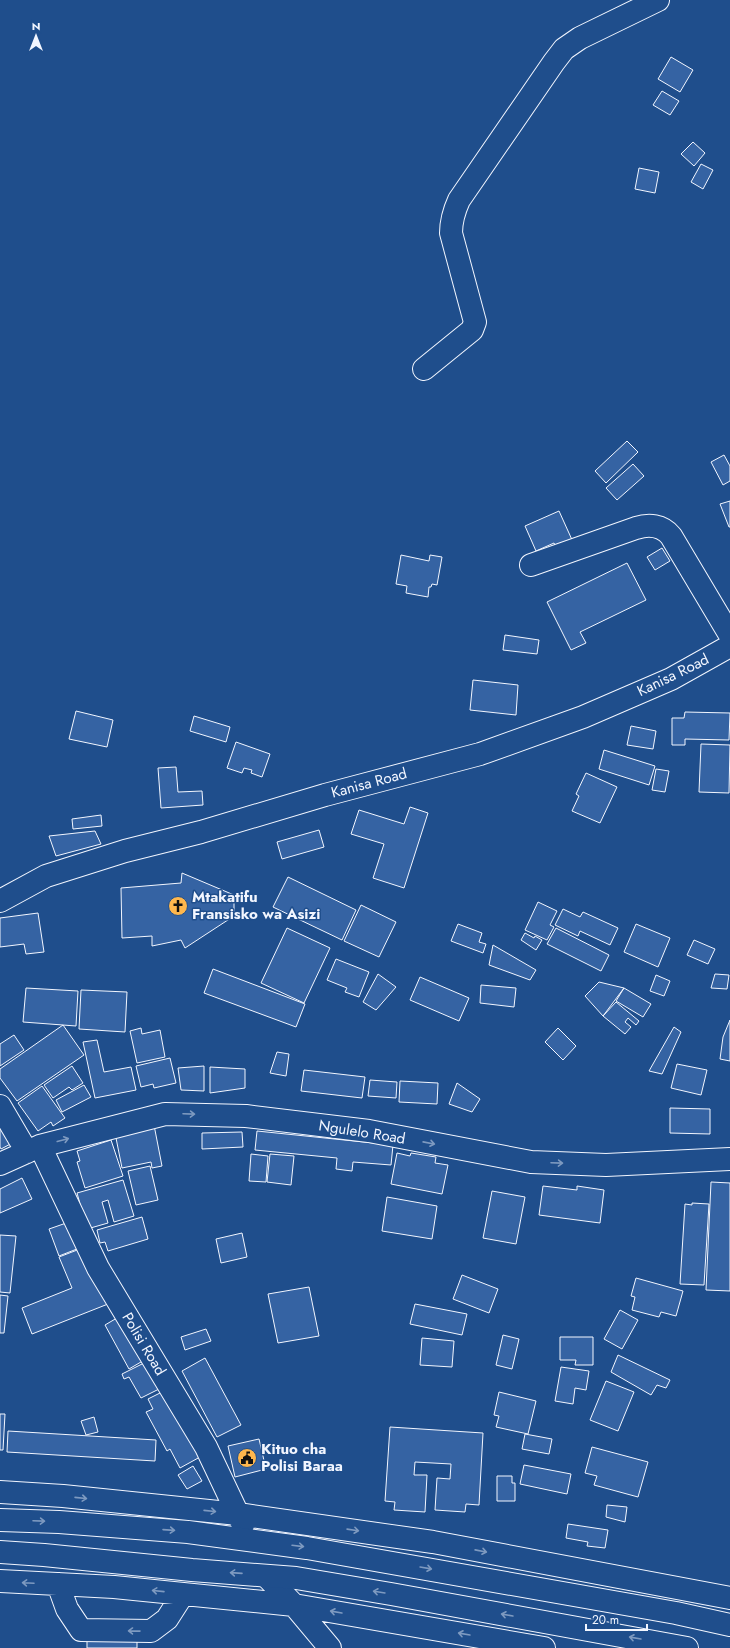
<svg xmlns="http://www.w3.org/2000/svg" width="730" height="1648" viewBox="0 0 730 1648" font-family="Jost,sans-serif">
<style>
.building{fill:#3563a3;stroke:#f2f6ff}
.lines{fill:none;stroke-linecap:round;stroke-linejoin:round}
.minor-casing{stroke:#f2f6ff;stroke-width:24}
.highway-casing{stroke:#f2f6ff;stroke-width:24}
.minor{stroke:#1f4e8c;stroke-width:22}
.highway{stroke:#1f4e8c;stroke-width:22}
.oneway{stroke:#7e9ac0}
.labels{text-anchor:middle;stroke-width:3;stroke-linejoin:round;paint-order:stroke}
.street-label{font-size:15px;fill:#f2f6ff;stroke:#1f4e8c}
.poi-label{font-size:15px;font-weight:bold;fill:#f2f6ff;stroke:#1f4e8c;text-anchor:start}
</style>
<rect width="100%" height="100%" fill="#1f4e8c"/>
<path class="building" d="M671,57L693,70L680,92L658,79Z
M662,91L679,101L670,115L653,105Z
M693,142L705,153L694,166L681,154Z
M701,164L713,170L703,189L691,182Z
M639,168L659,172L655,193L635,189Z
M627,441L638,452L606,483L595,471Z
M724,455L730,466V481L723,485L711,462Z
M633,464L644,476L617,500L606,488Z
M730,501V527H729L720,504Z
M559,511L573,542L557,549L554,543L536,551L525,526Z
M662,548L670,561L655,570L647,557Z
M401,555L429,561L430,555L442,557L437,585L432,584L431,587H429L428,597L406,593L407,586L396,584Z
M627,563L646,600L580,632L586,643L571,650L547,602Z
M505,635L539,640L537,654L503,650Z
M473,680L518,685L516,715L470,710Z
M76,711L113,720L107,747L69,739Z
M685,712L730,713L729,740L685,739V745H672V718H684Z
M194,716L230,727L226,742L190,731Z
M631,726L656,731L653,749L627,745Z
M236,742L270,754L262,777L251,773L252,770L244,768L242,773L227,768Z
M701,744L730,745L729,793L699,792Z
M604,750L655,766L649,785L599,769Z
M176,767L178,792L202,791L203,805L161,808L158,768Z
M656,769L669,771L665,792L652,790Z
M586,773L617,787L600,823L572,811L579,796L576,794Z
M410,807L428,813L404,888L373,878L384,844L351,834L359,810L404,824Z
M101,815L102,826L73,829L72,819Z
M319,830L324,847L282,859L277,842Z
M95,831L101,844L56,856L49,836Z
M182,873L234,895V916L185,948L181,940L152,946V936L122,938L121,888L181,883Z
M288,877L356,910L342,940L273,907Z
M538,902L557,911L550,925L554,927L547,940L525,930Z
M361,905L396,922L379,957L344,941Z
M563,909L580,917L583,912L618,928L610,945L580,931L578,936L555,925Z
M38,913L44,952L26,954L24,944L0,947V918Z
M458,924L482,933L479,942L486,944L483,953L451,941Z
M636,924L670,938L658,967L624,952Z
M287,928L330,948L304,1003L261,983Z
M556,928L609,955L601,971L547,944Z
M525,933L534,938L535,936L542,940L536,950L521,940Z
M694,940L715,949L708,964L687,955Z
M493,945L536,970L530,980L489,965Z
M336,959L369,972L359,997L345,992L347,988L327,980Z
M213,969L305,1004L296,1027L204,993Z
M378,974L396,987L376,1010L363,1002Z
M715,974L729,975L727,989L711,988Z
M656,975L670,981L664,996L650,991Z
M420,977L469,998L459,1021L410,1000Z
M599,982L624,988L603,1016L585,996Z
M481,985L516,988L514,1007L480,1003Z
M26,988L78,991L76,1026L23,1022Z
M624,988L651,1004L643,1017L616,1001Z
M81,990L127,992L125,1032L79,1029Z
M616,1002L639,1021L636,1025L628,1018L625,1022L631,1027L625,1034L603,1016Z
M730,1020V1061L720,1059L723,1037Z
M63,1025L84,1055L17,1101L0,1078V1069Z
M674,1027L681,1032L662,1074L649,1071Z
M141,1028L142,1034L160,1030L165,1057L137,1063L130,1031Z
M558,1028L576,1046L563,1060L545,1042Z
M14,1035L24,1050L0,1066V1044Z
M97,1040L104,1072L131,1067L136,1090L95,1098L83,1042Z
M277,1052L289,1054L286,1076L270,1073Z
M170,1058L176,1083L154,1088L153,1084L141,1087L136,1066Z
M677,1064L707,1070L701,1095L671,1088Z
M72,1066L83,1083L72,1090L69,1087L53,1098L44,1085Z
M204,1066V1091L181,1090L178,1068Z
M210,1067L245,1069V1088L210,1093Z
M304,1070L365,1077L362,1098L301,1091Z
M370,1080L397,1082L396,1098L368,1096Z
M400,1081L438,1083L437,1104L399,1102Z
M457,1083L480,1099L472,1112L449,1104Z
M84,1085L91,1097L62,1112L56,1100Z
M42,1086L65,1118L53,1126L51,1122L38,1131L18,1103Z
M670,1108L710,1109V1134L670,1133Z
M0,1114L18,1140L1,1149L0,1147Z
M154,1125L162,1166L152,1168L151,1162L122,1168L115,1133Z
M257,1131L393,1145L391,1165L353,1162L352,1171L336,1169L337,1158L255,1150Z
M242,1132L243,1147L202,1149V1133Z
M111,1140L123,1176L85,1188L77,1162L80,1161L77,1151Z
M397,1153L410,1156L411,1153L436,1157L435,1163L448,1165L442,1194L391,1184Z
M251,1154L268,1156L266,1182L249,1181Z
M270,1154L294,1156L291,1185L267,1182Z
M150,1166L158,1200L136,1205L128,1171Z
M22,1178L32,1199L0,1213V1189Z
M123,1180L134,1216L114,1222L108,1200L102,1202L108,1223L87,1229L77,1193Z
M711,1182L730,1183V1291L706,1290Z
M543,1186L577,1190V1186L604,1190L600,1223L539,1215Z
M492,1191L525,1197L516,1244L483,1238Z
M387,1197L437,1206L432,1239L382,1231Z
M692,1203L709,1204L704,1285L680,1284L685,1204L692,1205Z
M142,1217L148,1239L108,1251L105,1242L100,1243L97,1230Z
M72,1221L82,1247L59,1256L49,1229Z
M242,1233L247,1257L221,1263L216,1239Z
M0,1235L16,1236L10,1293L0,1292Z
M85,1247L108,1304L32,1334L22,1308L72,1288L59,1257Z
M462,1275L498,1289L489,1313L453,1299Z
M636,1278L683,1291L676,1316L661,1312L659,1317L632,1310L635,1297L631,1296Z
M309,1287L319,1336L278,1343L268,1294Z
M0,1295L8,1296L4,1333H0Z
M415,1304L467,1314L462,1335L410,1324Z
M620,1310L638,1320L622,1349L604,1339Z
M122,1315L146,1359L129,1369L105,1325Z
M206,1329L211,1341L185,1350L181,1337Z
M503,1335L519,1339L512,1369L496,1365Z
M560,1337H593V1365H575L576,1360H560Z
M422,1338L454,1341L452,1367L420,1365Z
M618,1355L670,1380L666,1388L657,1385L651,1395L611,1372Z
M205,1358L241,1425L217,1437L182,1371Z
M148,1361L161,1388L141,1398L129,1377L124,1379L122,1374Z
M561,1367L589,1371L586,1390L575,1388L573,1404L555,1401Z
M606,1381L634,1392L618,1431L590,1420Z
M164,1391L200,1457L180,1468L170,1449L167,1451L146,1412L153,1409L148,1399Z
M499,1392L536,1401L528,1434L496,1427L499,1416L494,1415Z
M0,1414H5L3,1450H0Z
M94,1417L98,1432L86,1435L81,1421Z
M390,1427L483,1433L479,1505L466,1504L465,1512L435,1510L437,1478L450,1479L451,1464L415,1462L414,1475H427L425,1512L394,1510L395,1502L385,1501Z
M8,1431L156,1440L155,1461L7,1452Z
M525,1434L552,1439L549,1454L522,1449Z
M259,1439L266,1469L235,1477L228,1446Z
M592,1447L648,1462L638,1497L594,1485L597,1476L585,1473Z
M524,1465L571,1474L567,1494L520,1484Z
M193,1466L202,1481L187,1489L178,1475Z
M497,1476H512V1483H515V1501H497Z
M607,1505L627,1507L625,1522L606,1517Z
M568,1524L608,1530L605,1548L587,1546L588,1542L566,1538Z
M87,1634L137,1635V1648H87Z"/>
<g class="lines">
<defs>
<path id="minor" d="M424,369L472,330L475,322L451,233C451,221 454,211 459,200L554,62L564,49L580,38L658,0
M531,565L636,528C649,524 662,525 671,536L730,635
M0,901L46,876L125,851L201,832L325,795L480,754L583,717L671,679L730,646
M0,1106L27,1152
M40,1146L98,1268L206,1447L243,1525
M0,1164L40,1146L165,1114L246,1116L369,1131L531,1162L606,1165L730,1159
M0,1492L63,1496L238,1514L433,1542L730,1598
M266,1576L294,1605L330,1648
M0,1581L114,1587L294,1605L544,1648
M58,1584L67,1609L81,1630L151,1631L167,1619L183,1594"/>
<path id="highway" d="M0,1520L59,1522L188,1532L307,1548L676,1613L730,1625
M0,1552L44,1555L192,1570L296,1578L391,1594L687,1648"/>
</defs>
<use href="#minor" class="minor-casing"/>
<use href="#highway" class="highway-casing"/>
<use href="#minor" class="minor"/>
<use href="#highway" class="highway"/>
</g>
<defs><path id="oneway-shaft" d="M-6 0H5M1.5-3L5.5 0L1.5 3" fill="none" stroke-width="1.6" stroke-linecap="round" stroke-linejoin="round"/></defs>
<g class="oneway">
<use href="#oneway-shaft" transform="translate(189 1114) rotate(2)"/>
<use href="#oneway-shaft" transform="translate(63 1140) rotate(-15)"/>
<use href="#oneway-shaft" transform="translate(429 1143) rotate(11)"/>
<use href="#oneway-shaft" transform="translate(557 1163) rotate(2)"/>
<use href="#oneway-shaft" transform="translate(81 1498) rotate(6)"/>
<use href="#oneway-shaft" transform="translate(210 1511) rotate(6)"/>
<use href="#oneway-shaft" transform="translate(39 1521) rotate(2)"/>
<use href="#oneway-shaft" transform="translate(169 1530) rotate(4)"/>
<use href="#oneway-shaft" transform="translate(353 1530) rotate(8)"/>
<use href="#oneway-shaft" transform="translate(298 1546) rotate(7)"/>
<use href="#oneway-shaft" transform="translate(481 1551) rotate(11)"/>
<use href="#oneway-shaft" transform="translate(426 1568) rotate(10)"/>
<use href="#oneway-shaft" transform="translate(236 1573) rotate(-176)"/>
<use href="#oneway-shaft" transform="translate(28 1583) rotate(-177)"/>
<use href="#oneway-shaft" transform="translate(158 1591) rotate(-174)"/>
<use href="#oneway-shaft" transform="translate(379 1592) rotate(-171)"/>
<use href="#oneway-shaft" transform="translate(336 1612) rotate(-170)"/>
<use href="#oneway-shaft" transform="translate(507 1615) rotate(-170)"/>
<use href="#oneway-shaft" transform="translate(134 1631) rotate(-179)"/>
<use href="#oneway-shaft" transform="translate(464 1634) rotate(-170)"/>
<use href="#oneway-shaft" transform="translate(635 1638) rotate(-170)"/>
</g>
<defs>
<symbol id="church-disc" viewBox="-11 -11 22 22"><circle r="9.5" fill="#ffb74d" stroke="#1f4e8c"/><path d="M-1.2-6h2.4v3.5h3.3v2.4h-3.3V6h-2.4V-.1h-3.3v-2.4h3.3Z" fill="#111"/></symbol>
<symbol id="civic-disc" viewBox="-11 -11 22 22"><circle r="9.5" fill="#ffb74d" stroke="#1f4e8c"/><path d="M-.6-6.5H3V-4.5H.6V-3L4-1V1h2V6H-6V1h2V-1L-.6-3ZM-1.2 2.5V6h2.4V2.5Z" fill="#111"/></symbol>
</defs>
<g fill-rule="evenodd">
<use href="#church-disc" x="167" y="895" width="22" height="22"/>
<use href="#civic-disc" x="236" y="1447" width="22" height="22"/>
</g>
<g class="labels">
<g class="street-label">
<text transform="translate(673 675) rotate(-26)" y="5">Kanisa Road</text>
<text transform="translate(369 783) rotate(-15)" y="5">Kanisa Road</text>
<text transform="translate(362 1132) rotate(9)" y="5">Ngulelo Road</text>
<text transform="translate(144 1344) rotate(59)" y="5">Polisi Road</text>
</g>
<g class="poi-label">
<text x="192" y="902">Mtakatifu<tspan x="192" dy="17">Fransisko wa Asizi</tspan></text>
<text x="261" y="1454">Kituo cha<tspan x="261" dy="17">Polisi Baraa</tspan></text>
</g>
</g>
<g transform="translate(36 36)" stroke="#1f4e8c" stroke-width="3" paint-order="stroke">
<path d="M0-3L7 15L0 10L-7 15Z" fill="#f2f6ff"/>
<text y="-6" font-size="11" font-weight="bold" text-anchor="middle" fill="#f2f6ff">N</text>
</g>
<path d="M586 1624v6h61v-6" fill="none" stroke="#f2f6ff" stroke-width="2"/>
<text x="592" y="1624" font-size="12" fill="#f2f6ff" stroke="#1f4e8c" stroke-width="3" paint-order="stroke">20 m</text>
</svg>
